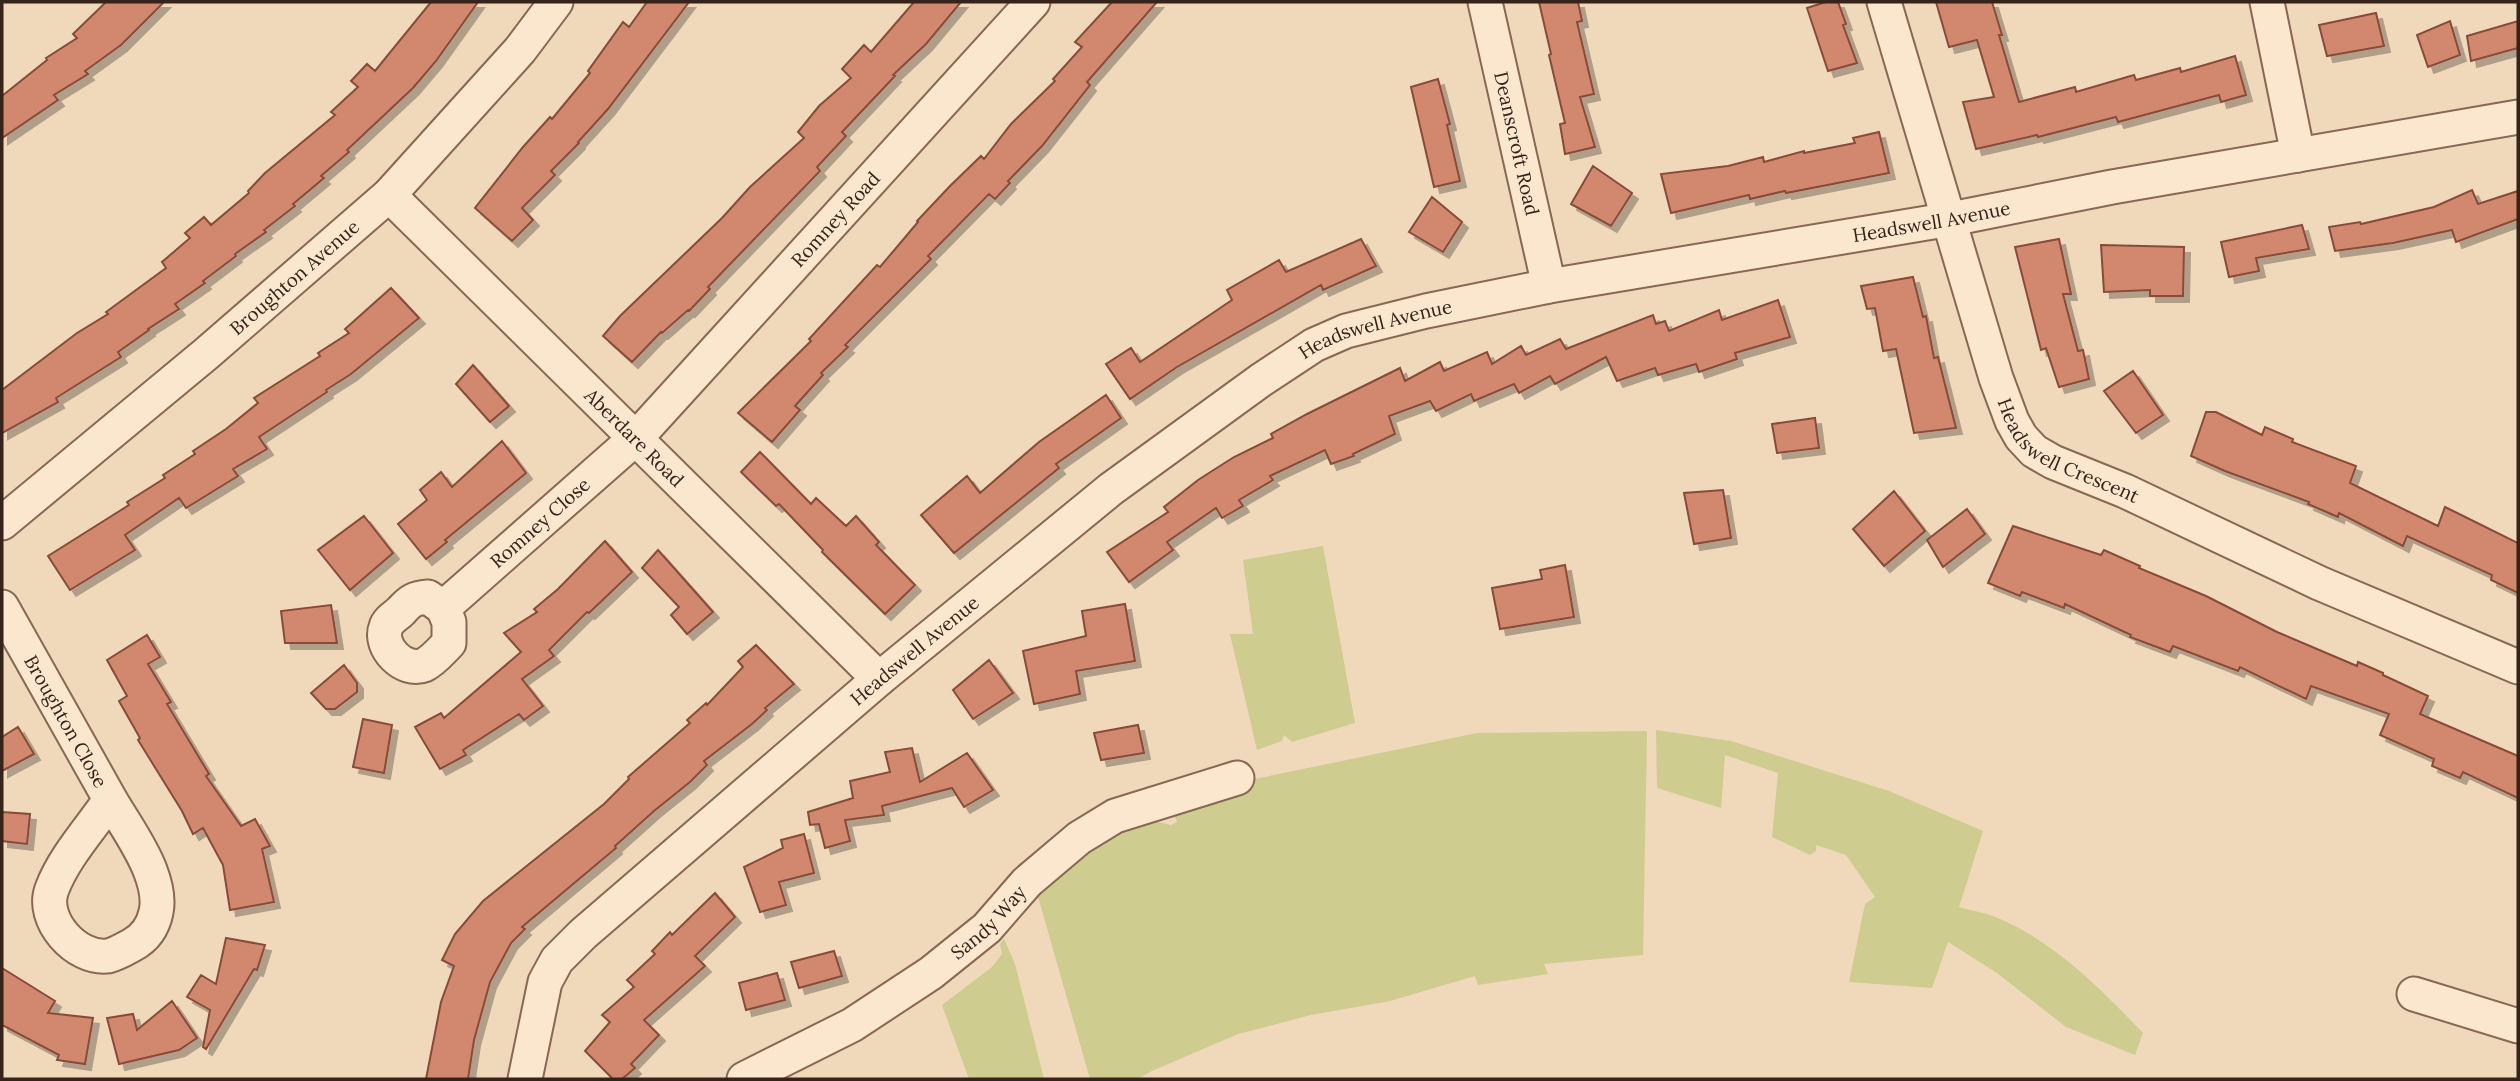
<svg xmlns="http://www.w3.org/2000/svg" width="2520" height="1081" viewBox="0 0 2520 1081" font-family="Lora,serif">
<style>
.green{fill:#cecc8f}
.building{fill:#d1886e;stroke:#884c39;stroke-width:2;filter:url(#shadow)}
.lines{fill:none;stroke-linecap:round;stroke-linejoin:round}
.minor-casing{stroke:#886754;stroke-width:37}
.minor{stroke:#fbe6ce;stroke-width:33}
.labels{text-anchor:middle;stroke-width:5;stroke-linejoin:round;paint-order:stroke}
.street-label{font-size:19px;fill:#36231a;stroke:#f7e3ca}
</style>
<defs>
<filter id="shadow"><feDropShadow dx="6" dy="6" stdDeviation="0" flood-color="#0004"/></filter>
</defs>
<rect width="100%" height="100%" fill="#f0d8bb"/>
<path class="green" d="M1323,546L1355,723L1292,742L1284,735L1282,741L1257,750L1230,634H1253L1243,560Z
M1656,730L1731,741L1889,791L1983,831L1959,907C1972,911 1988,913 2000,919C2056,943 2102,990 2143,1033L2135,1055L2066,1027L1997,973L1948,942L1932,988L1849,982L1865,904L1875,897L1846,855L1816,845V851L1810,855L1772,837L1778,773L1725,755L1721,808L1657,788Z
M1647,731L1643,955L1544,964L1548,974L1478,985L1475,976L1390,1001L1311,1015L1238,1034L1152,1071L1138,1079H1090L1037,893L1097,840L1148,820L1171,825L1177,822L1168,797L1477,733Z
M1004,939L1015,964L1044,1079H969L942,1005L992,967L1002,954L1000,944Z"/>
<path class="building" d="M106,2H164L121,45L85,71L88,74L54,95L58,100L2,138V96L47,60L46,58L77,38L73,34Z
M431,2H478L436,61L413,88L347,150L349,152L321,176L324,178L293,204L295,206L264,230L266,232L235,254L236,256L203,281L205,283L175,304L179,309L148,329L149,330L118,352L121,357L56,398L58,402L2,433V390L77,333L108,314L106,312L166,268L162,262L190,238L185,233L204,217L211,225L249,193L248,191L265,173L335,115L331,112L358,87L351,81L367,64L375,71Z
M647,2H689L608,109L578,142L579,143L551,171L555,175L522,208L533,220L512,241L475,208L523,147L550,117L552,119L590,73L588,71L623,22L629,27Z
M914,2H961L926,44L893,75L895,76L842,132L846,136L817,167L820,171L708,287L710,289L689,311L688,310L662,333L661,332L632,362L603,336L620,316L722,218L750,187L804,138L798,132L819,106L851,78L842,69L864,45L871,52Z
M1112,2H1157L1087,82L1090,85L1042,146L1008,181L1010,183L995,199L989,194L928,256L931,259L845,345L848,347L821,373L823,375L795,406L800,410L772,442L738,413L811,341L809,339L877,265L880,267L918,222L917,221L950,186L981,156L984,159L1011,124L1055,81L1053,79L1082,47L1075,42Z
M1539,2H1578L1582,21L1577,22L1594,94L1580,97L1595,147L1565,154L1560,124L1565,123L1549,55L1551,54Z
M1826,2H1838L1846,24L1843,25L1857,63L1828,71L1807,8Z
M1936,2H1992L2002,35H1999L2019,102L2075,87L2076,92L2134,75L2136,80L2180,68L2181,72L2235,56L2246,95L2221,102L2219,95L2118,122L2116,117L2038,137L2037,135L1976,149L1963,102L1994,97L1977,40L1949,47Z
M2376,13L2384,46L2327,56L2319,25Z
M2450,21L2460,55L2428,67L2417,35Z
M2518,21V48L2471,61L2467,36Z
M1438,79L1450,124L1447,125L1460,181L1434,187L1411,87Z
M1879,132L1889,173L1786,193L1785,191L1750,199L1749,195L1671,213L1661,174L1728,166L1763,157L1764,162L1804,151V153L1855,143L1853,138Z
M1593,166L1632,193L1611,226L1571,204Z
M2472,190L2478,204L2518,191V219L2456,242L2452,230L2393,243L2335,251L2329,227L2360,222L2361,224L2434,207Z
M1432,197L1462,222L1443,252L1409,232Z
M2302,225L2309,249L2256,258L2259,271L2229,277L2221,242Z
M1361,239L1376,266L1323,290L1321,285L1177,367L1130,399L1106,364L1131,348L1140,362L1232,300L1227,290L1279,260L1286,272Z
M2059,239L2071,294H2063L2078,351L2083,350L2089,379L2059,387L2046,348L2041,350L2015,247Z
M2101,245L2184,247L2183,296H2150V290L2104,292Z
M1913,277L1923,317L1926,316L1934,358L1938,357L1956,428L1914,433L1896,349L1883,351L1875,308L1867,309L1861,286Z
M391,288L419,318L351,374L326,390L327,392L259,437L267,449L233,469L238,476L186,508L179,498L125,535L135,550L70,590L48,556L129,505L127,502L165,478L163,475L195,454L193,451L226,429L258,403L254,398L320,356L318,353L349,333L345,329Z
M1778,300L1790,337L1735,353L1737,359L1699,372L1696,364L1658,375L1655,368L1617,381L1606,357L1555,384L1550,376L1519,393L1514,384L1474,401L1471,394L1436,411L1430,401L1389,416L1395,434L1353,454L1354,456L1331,464L1325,450L1270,476L1273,480L1239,500L1243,506L1222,518L1216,508L1167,542L1173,550L1129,582L1107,552L1168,512L1164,507L1198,480L1234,457L1273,438L1271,434L1307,414L1400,368L1405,381L1440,362L1444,371L1487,352L1492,364L1521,346L1526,355L1560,339L1566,349L1653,315L1656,324L1665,321L1669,331L1719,310L1722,320Z
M473,365L509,406L490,422L456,384Z
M2133,371L2163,415L2136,433L2104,391Z
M1106,395L1121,418L1056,464L1059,468L954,553L921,515L967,476L980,493L1039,442Z
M2206,412H2216L2262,435L2265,427L2293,439L2292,442L2356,466L2350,483L2438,526L2445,507L2518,543V593L2491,580L2492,575L2407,536L2403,546L2339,513L2338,517L2308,504L2309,502L2225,471L2191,456Z
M1815,418L1819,448L1777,453L1772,424Z
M502,441L526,473L445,540L447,542L426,559L398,524L427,500L420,490L441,472L452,487Z
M760,452L811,504L816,498L846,526L856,516L879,542L876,545L915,585L885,614L822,552L823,550L779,504L776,506L741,472Z
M1723,490L1731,538L1694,544L1684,493Z
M1894,491L1925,531L1884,566L1853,529Z
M1967,509L1985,534L1943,567L1927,540Z
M364,516L393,553L350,590L318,550Z
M2013,526L2101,555L2104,550L2140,566L2139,568L2206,596L2277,632L2357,666L2358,662L2383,673V675L2428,696L2420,714L2518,756V798L2463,772L2460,778L2432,766L2434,759L2380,735L2389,714L2311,686L2306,699L2240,667L2238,671L2173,646L2170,652L2130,637L2131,635L2065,604L2064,608L2022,592L2020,596L1988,583Z
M605,541L632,572L589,613L587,612L549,650L554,656L522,679L543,706L524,720L519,714L463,750L466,755L440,769L415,727L441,713L444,718L521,652L504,633L537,612L534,609L558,589Z
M658,550L713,612L687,634L671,615L679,607L642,568Z
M1565,565L1574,617L1500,629L1492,588L1542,579L1540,570Z
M1125,604L1135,661L1076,671L1080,694L1034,704L1023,651L1086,636L1082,611Z
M331,605L337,643H285L281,611Z
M147,635L160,657L148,664L171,702L167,704L209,774L206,776L241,826L255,819L270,846L262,849L274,902L230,910L223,865L203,828L193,834L182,811L138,740L140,738L119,701L127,696L107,660Z
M756,645L794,684L765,708L767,710L752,724L704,761L707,765L690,782L654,811L615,846L616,848L522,927L525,929L511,943L490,982L474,1040L468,1079H426L441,1002L454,966L442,960L455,934L483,901L604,804L629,779L628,777L690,723L687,720L706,703L707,705L743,667L738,661Z
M989,660L1013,693L973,719L953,690Z
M344,665L357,683V692L335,709H326L311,693Z
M363,719L392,725L384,773L353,767Z
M1138,725L1144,753L1101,760L1094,733Z
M18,727L34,754L2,771V737Z
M912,748L920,782L967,753L993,790L964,807L952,788L882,806L884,815L845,820L850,841L825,848L819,824L810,825L808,812L853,798L850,781L890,772L885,752Z
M2,812L30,814L27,844L2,841Z
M804,834L814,873L779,882L786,905L760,912L744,867L783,848L781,840Z
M715,893L735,917L695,956L705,966L644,1020L659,1035L631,1064L635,1068L622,1079H613L585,1051L610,1022L602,1015L634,987L627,980L655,954L652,951L670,932L672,935Z
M226,938L265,945L257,970L254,969L206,1049L203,1047L210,1010L187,997L201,975L216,984Z
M834,951L842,976L799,988L791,962Z
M2,968L55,1001L48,1013L93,1018L85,1064L57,1060L59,1055L2,1025Z
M777,973L785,1000L746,1010L739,983Z
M172,1001L197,1038L179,1050L119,1064L107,1018L133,1014L137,1030Z"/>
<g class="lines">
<defs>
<g id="minor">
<path id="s1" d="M1485,2L1549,286"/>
<path id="s2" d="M1884,2L1996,378L2012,421L2021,437L2034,451L2053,462L2125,491L2319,583L2518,667"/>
<path d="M2267,2L2298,155"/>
<path id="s3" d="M389,195L879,679"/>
<path id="s4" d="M2,523L206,354L389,195L520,50L556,2"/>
<path id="s5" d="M2,607C36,668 71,730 106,792C120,818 139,842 150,870C155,883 159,899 156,912C153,927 145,938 132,945C125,949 116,954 108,956C76,960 40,919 52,889C64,857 91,828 110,800"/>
<path id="s6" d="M443,608L428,597C414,598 410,601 401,611C396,616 388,620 386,627C378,647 404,673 424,665C433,661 442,650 449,643V622L443,608L637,437L1033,2"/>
<path d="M2414,994L2518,1026"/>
<path id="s7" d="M525,1079L545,982L557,960L583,934L879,679L1111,489L1261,380L1314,345L1346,331L1426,311L1549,286L1951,219L2112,187L2518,117"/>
<path id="s8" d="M744,1079L852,1025L931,973L987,928L1027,882L1079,838L1115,816L1237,778"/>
</g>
</defs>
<use href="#minor" class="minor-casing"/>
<use href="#minor" class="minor"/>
</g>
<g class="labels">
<g class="street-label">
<text dy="7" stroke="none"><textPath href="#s1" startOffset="145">Deanscroft Road</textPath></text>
<text dy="7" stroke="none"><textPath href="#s6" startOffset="760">Romney Road</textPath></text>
<text dy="7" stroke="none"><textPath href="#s7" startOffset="1731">Headswell Avenue</textPath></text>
<text dy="7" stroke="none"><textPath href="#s4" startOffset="382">Broughton Avenue</textPath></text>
<text dy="7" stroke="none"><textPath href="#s7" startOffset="1164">Headswell Avenue</textPath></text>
<text dy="7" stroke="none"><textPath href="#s3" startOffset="345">Aberdare Road</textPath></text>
<text dy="7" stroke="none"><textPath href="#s2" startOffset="502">Headswell Crescent</textPath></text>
<text dy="7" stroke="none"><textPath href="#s6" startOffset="336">Romney Close</textPath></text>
<text dy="7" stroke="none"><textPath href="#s7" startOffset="597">Headswell Avenue</textPath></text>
<text dy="7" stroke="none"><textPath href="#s5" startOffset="131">Broughton Close</textPath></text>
<text dy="7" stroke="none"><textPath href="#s8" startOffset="292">Sandy Way</textPath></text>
</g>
</g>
<rect width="2520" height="1081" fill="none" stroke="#36231a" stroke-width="7"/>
</svg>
